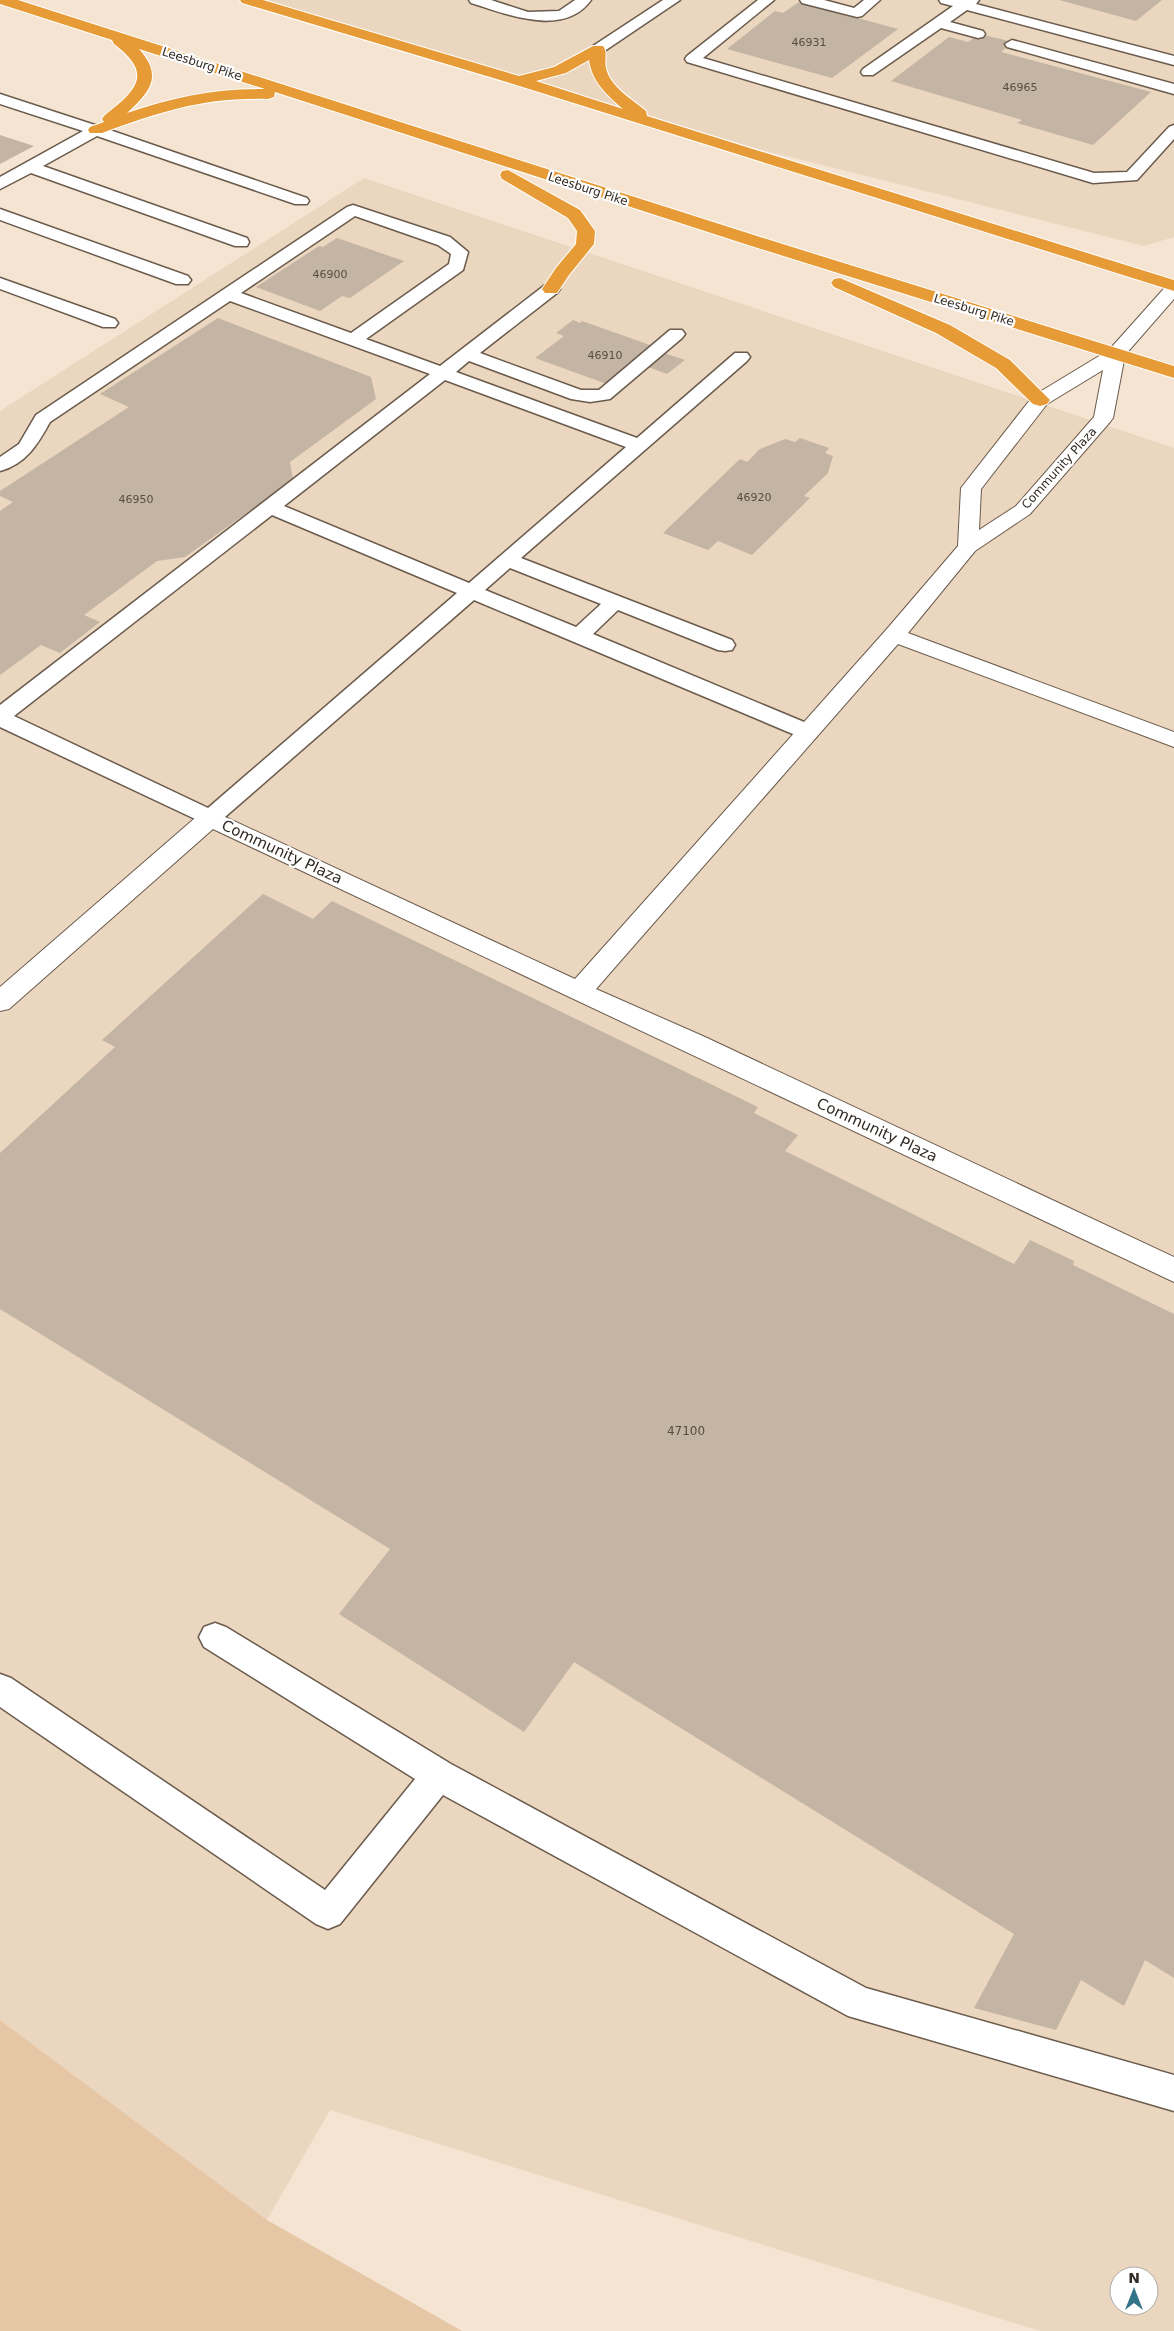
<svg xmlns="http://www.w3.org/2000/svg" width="1174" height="2331" viewBox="0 0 1174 2331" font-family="'DejaVu Sans',sans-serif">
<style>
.built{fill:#ebd6bf;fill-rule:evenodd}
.green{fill:#e5c6a5}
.building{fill:#c4b4a3}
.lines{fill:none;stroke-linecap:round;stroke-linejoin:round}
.lane-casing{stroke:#6a5b4c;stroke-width:3}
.street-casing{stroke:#6a5b4c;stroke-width:2}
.highway-casing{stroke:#fff;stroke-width:2}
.lane{fill:#fff;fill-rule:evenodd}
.street{fill:#fff;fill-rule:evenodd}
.highway{fill:#e79b36;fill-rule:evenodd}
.labels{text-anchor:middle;stroke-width:4.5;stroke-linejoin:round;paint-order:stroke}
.far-number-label{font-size:11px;fill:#564d44}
.far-street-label{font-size:12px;fill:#312b24;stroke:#fff}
.number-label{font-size:12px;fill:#564d44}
.street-label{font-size:15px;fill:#312b24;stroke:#fff}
</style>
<rect width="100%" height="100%" fill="#f5e4d2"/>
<path class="built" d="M244,0H1174V237L1144,246L650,122Z
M364,178L1174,448V2331H1040L330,2110L267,2220L0,2020V411ZM1119,2276H1149V2306H1119Z"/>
<path class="green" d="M0,2020L267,2220L462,2331H0Z"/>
<path class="building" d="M1059,0H1162L1136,21Z
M799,2L898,29L832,78L727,49L775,11L783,13Z
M980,34L1013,42L1001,52L1151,92L1093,145L1017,123L1022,120L891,81L949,37L968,42Z
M0,135L34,146L0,164Z
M337,238L404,261L350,298L342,296L320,311L256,287L319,246L323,247Z
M218,318L371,377L376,399L290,462L293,480L185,557L157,561L84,615L100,622L60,653L41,645L0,675V511L13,502L0,496V491L129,407L100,394Z
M573,320L580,323L582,321L664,350L661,352L685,360L667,374L643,365L615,387L535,358L564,336L556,333Z
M800,438L829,448L825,453L833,456L828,473L804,496L810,498L752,555L718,541L708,550L663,533L740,459L747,462L760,449L785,439L795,442Z
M263,894L313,919L332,901L758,1107L754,1113L798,1135L785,1151L1014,1264L1030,1240L1074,1261L1073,1265L1174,1314V1978L1145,1960L1124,2006L1081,1980L1056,2030L974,2008L1014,1934L574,1662L524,1732L339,1614L390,1549L0,1309V1153L115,1047L102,1040Z"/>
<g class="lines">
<defs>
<path id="lane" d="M469,0H491L528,12L559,11L575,0H591C564,38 506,14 471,3Z
M663,0H680L603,52H593L591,49L593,46Z
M758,0H774L703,58L1094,173L1127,172L1169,127L1174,125V139L1137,180L1093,183L687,62L685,59L687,56Z
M800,0H824L854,8L864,0H880L862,16L857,17L802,3Z
M939,0H979L976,4L1174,56V65L967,10L950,22L983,31L985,34L983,37L978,38L941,28L873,75H863L861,72L863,69L953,6L941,3Z
M1012,40L1174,84V94L1007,47L1005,44Z
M0,94L101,127L307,198L309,201L307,204H295L97,136L43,166L247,238L249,242L247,246H235L31,173L0,189V177L83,131L0,104Z
M353,205L450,237L468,252L463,270L366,339L440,366L545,285H557L560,289L557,293L480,353L581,390H599L670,330H682L685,334L682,338L610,399L590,402L571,399L469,361L456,372L637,438L735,353H747L750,357L747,361L521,558L732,640L735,645L732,650L725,651L718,650L618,610L593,634L816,727L819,732L816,737L808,739L800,737L474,600L218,823L210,826L0,727V705L430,374L230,301L50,422C38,444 26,464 0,471V457L19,444L36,415L347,207ZM355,216L438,245L451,254L449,264L351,333L241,293ZM445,380L626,447L469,583L284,506ZM272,515L457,593L208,808L14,716ZM510,568L601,604L576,627L485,590Z
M0,209L188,276L191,280L188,284H176L0,220Z
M0,278L115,319L118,323L115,327H103L0,289Z
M215,1623L226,1627L451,1764L866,1988L1174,2075V2111L848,2016L443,1795L340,1924L328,1929L316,1924L0,1707V1674L11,1678L325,1890L415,1779L204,1647L199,1637L204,1627Z"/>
<path id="street" d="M1174,283V299L1125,355L1113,418L1110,422L1030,514L975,551L908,633L1174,732V747L898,644L596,989L705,1037L1174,1257V1282L213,829L9,1009L0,1011V987L202,812L210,810L575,979L886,630L958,546L961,488L1033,396L1109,350L1168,284ZM1103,370L1094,417L1016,506L979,530L981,489L1047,404Z"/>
<path id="highway" d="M0,0H18L757,236L1174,366V378L745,244L275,92L274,97L268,99C204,97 160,112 102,133H90L88,130L90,127L104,122L102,119L104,116C137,90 154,74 114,44L112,40L0,4ZM139,49L265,89C217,88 173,97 127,113C151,91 163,76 139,49Z
M240,0H263L519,76L554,67L593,46H603C608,52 604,61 606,68C610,87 632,99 646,111L647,116L1174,280V291L513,84L242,3ZM589,60C592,82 607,95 623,109L536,81L566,73Z
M508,170L580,210L595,231L594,244L569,275L557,293H545L542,289L556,268L576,244L577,231L568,218L502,179L500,175L502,171Z
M840,278L950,325L1010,360L1050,400L1047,404L1040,406L1033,404L996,368L936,333L834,287L831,283L834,279Z"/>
</defs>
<use href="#lane" class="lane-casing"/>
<use href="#street" class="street-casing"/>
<use href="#highway" class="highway-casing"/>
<use href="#lane" class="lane"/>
<use href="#street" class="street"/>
<use href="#highway" class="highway"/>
</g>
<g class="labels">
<g class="far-number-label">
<text x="809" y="46">46931</text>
<text x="1020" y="91">46965</text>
<text x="330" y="278">46900</text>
<text x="605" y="359">46910</text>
<text x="754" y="501">46920</text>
<text x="136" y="503">46950</text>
</g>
<g class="far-street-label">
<text transform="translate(202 64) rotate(18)" y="4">Leesburg Pike</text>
<text transform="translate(588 189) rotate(18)" y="4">Leesburg Pike</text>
<text transform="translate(974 310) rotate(17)" y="4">Leesburg Pike</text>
<text transform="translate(1059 468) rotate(-48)" y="4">Community Plaza</text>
</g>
<g class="number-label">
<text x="686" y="1435">47100</text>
</g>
<g class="street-label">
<text transform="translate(282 852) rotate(25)" y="5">Community Plaza</text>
<text transform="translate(877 1130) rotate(25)" y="5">Community Plaza</text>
</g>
</g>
<g transform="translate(1134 2291)"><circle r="24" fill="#ffffff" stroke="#adaaa7"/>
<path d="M0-4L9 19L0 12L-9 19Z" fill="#337487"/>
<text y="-8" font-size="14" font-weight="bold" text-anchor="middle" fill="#312b24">N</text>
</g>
</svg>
